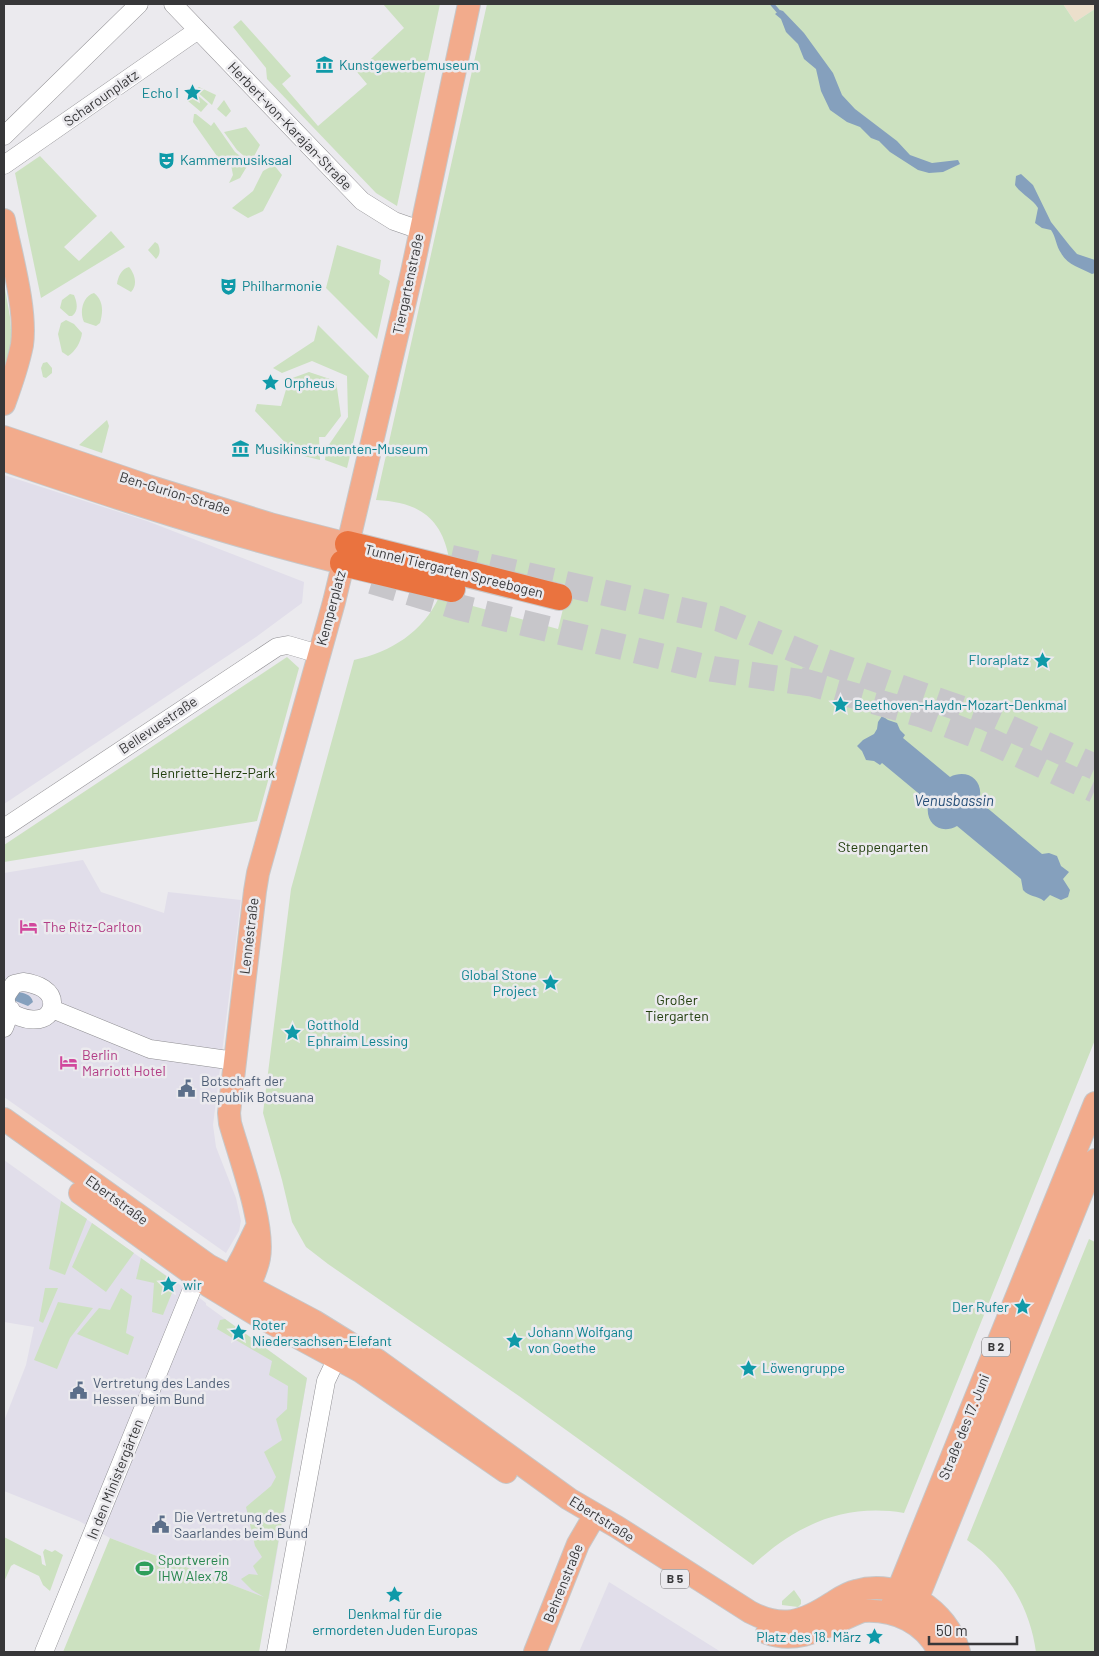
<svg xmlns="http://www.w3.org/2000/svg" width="1099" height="1656" viewBox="0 0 1099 1656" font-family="Barlow,sans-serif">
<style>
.built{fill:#e1deea}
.industrial{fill:#ebdfcb}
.green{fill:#cce1c0}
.water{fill:#85a0bd}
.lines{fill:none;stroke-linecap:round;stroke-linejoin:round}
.stream{stroke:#85a0bd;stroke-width:4}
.highway-tunnel{stroke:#c7c6ca;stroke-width:26;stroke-dasharray:26 13;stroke-linecap:butt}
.minor-casing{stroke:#8f8e92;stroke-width:19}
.major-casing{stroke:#c7c7c8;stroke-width:24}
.highway-casing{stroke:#c7c7c8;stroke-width:28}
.minor{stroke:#fff;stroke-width:18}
.major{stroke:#f2ab8c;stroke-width:22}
.highway{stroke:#ea733f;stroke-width:26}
.labels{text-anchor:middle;stroke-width:5;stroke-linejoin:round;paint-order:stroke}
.shield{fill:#ebeaee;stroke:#6d6d6f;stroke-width:1}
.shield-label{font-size:12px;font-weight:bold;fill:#373739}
.culture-label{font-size:14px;fill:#0d838f;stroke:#ebeaee;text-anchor:start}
.street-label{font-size:14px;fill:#373739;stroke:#ebeaee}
.park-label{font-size:14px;fill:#223f0e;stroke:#ebeaee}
.hotel-label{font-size:14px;fill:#b23c85;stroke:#ebeaee;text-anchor:start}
.service-label{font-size:14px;fill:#4e5e75;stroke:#ebeaee;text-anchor:start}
.leisure-label{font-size:14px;fill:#27864d;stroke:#ebeaee;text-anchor:start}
.water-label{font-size:15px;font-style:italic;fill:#264e77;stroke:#ebeaee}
</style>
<rect width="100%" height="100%" fill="#ebeaee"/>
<path class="built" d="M4,475L147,521L304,582L302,603L256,637L4,804Z
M83,860L101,892L164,913L168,892L241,900L213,1125L216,1147L236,1198L241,1221L239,1231L226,1253L4,1097V873Z
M4,1160L138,1256L201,1299L206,1303V1305L307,1378L269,1599L110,1538L79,1521L4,1491V1421L26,1365L34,1327L4,1322Z
M609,1582L721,1652H579Z"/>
<path class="industrial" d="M1063,4H1095V9L1075,22Z"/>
<path class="green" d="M383,4H440L397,206L376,193L267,79L266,68L233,27L241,20L291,76L282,84L318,126L367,84L357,72L404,28Z
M487,4H1063L1075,22L1095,9V1040L904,1513C844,1503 796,1525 753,1565L519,1396L328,1264L306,1247L292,1222L282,1180L263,1113L291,889L354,660C391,652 423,632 439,597L558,629L569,585L449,558C441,516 417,502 376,500Z
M199,87L216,95L212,105L195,90Z
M195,93L208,104L201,112L188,101Z
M224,100L231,111L226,117L217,109Z
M194,114H196L211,126L214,122L235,152L249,163L240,178L229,183L233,175L230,160L219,159L193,122Z
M246,127L260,145L251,162L237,150L224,132Z
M40,156L97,216L64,247L79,261L111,231L125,247L41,298L15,173Z
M274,165L282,175L263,211L248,218L232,208L253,191L263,171Z
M155,242L158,244C160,249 161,254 156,259L148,250Z
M337,245L381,260L379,274L390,281L377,339L326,288Z
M129,267C135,274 138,285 131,292L117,284C118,277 121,269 129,267Z
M4,283L10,317L12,342L4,382Z
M94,293C104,301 103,312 100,323L96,326L84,322C79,312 83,296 94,293Z
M70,294L74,295C77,302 79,311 72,316H69L60,308L62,300Z
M66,320L74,324L82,333C81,342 75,352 68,356L62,352L58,334L61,323Z
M318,325L369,376L347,468L325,460L326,449L348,417L347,376L312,361L282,373L273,368L314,341Z
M47,362L52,368V373L46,378L43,377L41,368L43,363Z
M309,372L336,381L341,416L325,437H319L320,460L296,454L255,411L257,404L281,406L288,383L287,380Z
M107,420L109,426L102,453L79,445Z
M287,657L299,668L257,821L4,862V845Z
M61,1201L87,1219L65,1275L49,1269Z
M92,1223L134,1253L106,1292L72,1267Z
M1089,1239L1095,1242V1652H1036C1030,1606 1005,1566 967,1540Z
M141,1258L176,1283L163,1315L152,1312L154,1283L136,1279Z
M45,1288H58L43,1323L39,1321Z
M121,1288L132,1296L126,1333L134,1337L128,1355L77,1334L99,1308L110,1310Z
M58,1302L93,1308L70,1338L57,1369L34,1360Z
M225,1319L307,1378L259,1652H63L110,1538L264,1597L252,1590L241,1579L249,1574L258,1575L253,1566L262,1557L255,1546L246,1507L271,1486L276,1477L264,1452L282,1440L276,1419L287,1409L288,1386L269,1375L272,1361L217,1329L220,1320Z
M4,1537L41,1556L42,1564L46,1566L43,1552L45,1549L52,1552L55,1550L63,1555L50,1591L43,1585L39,1576L14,1564L11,1566L4,1582Z
M794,1590L801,1600V1604L798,1607L782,1605V1601Z"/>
<path class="water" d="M780,10L783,11L804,33L833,73L842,95L855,109L897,141L910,155L932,163L958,160L960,164L943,172L929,173L918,170L890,152L879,141L871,138L860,127L847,122L830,110L821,91L816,69L804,59L798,44L786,32L781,19L775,14Z
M1021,174L1033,185L1051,222L1070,246L1077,254L1095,260V273L1092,274C1081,268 1067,265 1061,253C1056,246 1056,237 1051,230L1042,228L1035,223L1038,208C1033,199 1021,194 1015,185L1016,176Z
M882,716L888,720L897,723L900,730L905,735L903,738L950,777C968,768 985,781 979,801L1042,854L1049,853L1057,856L1061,866L1069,872L1063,879L1070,890L1068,897L1061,900L1050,895L1044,901C1036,895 1029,897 1023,890L1021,879L957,826C939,836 923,821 929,802L882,763L880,765L874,761L866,760L862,751L857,746L863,740L874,734L877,729L878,722Z
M17,992C24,993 31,994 33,1002L28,1006L13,1000Z"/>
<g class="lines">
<path class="stream" d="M772,4L778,11"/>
<path class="highway-tunnel" d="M451,558L720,619L815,658L985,717L1095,767
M372,581L458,607L713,669L814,684
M799,680L923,715L988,740L1095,790"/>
<defs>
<path id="minor" d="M173,4L362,201L394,221L420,230
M4,136L139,4
M4,165L198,30
M4,828L277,647L288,645L319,654
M23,982C37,984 54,990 52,1006C51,1011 48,1016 43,1018C32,1023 6,1016 6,1001C5,995 11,989 14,984Z
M52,1009L150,1049L235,1061
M4,1028L11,1010
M44,1652L197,1277
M276,1652L326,1381L342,1347"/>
<path id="major" d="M4,220C11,255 27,310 22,345C18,365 11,385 4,404
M4,437L148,486L270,524L348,544
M4,460C116,498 228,535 343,563
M4,1119L208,1265L314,1321L377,1360L569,1499L617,1527L750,1612C782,1629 803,1622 832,1603C840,1598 847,1593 856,1591C900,1578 948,1610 959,1652
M80,1193L209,1286L260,1317L360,1371L506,1472
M224,1291L243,1256L256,1229
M240,1305C247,1290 256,1274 259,1258C265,1225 240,1158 230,1123L229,1113L255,891L258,873L334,602L352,527L412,272L469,4
M892,1605L1095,1103
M912,1612L1095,1160
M767,1633C802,1646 832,1622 863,1611C895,1609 925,1623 939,1652
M535,1652L578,1544L595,1515"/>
<path id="highway" d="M348,544L559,597
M343,563L452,589"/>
</defs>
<use href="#minor" class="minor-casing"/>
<use href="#major" class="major-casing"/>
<use href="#highway" class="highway-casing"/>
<use href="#minor" class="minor"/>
<use href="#major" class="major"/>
<use href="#highway" class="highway"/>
</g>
<defs>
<symbol id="museum-bare" viewBox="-9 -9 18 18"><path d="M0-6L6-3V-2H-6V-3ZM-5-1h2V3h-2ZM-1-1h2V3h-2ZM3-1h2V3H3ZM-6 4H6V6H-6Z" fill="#0f9aa8" stroke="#ebeaee" stroke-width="2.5" paint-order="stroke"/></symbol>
<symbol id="sight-bare" viewBox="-9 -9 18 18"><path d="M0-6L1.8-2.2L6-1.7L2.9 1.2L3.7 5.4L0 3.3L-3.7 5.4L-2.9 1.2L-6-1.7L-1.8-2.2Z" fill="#0f9aa8" stroke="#ebeaee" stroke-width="2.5" paint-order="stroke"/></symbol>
<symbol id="theatre-bare" viewBox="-9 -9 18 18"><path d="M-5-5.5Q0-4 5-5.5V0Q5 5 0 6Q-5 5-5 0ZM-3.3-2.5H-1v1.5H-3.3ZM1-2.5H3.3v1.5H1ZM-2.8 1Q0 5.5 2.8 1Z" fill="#0f9aa8" stroke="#ebeaee" stroke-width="2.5" paint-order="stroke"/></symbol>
<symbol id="hotel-bare" viewBox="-9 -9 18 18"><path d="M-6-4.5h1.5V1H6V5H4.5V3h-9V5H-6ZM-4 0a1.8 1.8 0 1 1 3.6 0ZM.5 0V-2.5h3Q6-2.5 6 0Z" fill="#d1479c" stroke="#ebeaee" stroke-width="2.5" paint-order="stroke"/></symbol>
<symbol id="civic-bare" viewBox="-9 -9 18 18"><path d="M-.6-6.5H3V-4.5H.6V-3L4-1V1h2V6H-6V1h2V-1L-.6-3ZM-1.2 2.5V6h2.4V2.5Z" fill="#5c6f8a" stroke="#ebeaee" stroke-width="2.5" paint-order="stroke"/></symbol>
<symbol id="stadium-bare" viewBox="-9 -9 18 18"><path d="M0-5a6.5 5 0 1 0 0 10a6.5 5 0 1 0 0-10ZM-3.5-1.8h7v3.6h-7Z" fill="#2e9e5b" stroke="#ebeaee" stroke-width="2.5" paint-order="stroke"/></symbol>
</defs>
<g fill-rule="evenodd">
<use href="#museum-bare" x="312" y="52" width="25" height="25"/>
<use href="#sight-bare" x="180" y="80" width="25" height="25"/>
<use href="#theatre-bare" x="154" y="148" width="25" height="25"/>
<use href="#theatre-bare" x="216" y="274" width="25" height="25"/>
<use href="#sight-bare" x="258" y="370" width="25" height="25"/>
<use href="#museum-bare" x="228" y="436" width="25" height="25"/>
<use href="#sight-bare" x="1030" y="648" width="25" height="25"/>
<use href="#sight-bare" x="828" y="692" width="25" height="25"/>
<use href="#hotel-bare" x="16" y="914" width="25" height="25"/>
<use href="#sight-bare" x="538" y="970" width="25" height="25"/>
<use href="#sight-bare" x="280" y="1020" width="25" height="25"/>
<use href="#hotel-bare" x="56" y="1050" width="25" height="25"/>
<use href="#civic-bare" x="174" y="1076" width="25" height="25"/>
<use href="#sight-bare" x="156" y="1272" width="25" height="25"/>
<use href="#sight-bare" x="1010" y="1294" width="25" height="25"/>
<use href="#sight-bare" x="226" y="1320" width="25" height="25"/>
<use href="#sight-bare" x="502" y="1328" width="25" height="25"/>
<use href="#sight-bare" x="736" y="1356" width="25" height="25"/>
<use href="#civic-bare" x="66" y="1378" width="25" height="25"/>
<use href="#civic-bare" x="148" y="1512" width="25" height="25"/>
<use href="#stadium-bare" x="132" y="1556" width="25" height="25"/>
<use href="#sight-bare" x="382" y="1582" width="25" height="25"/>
<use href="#sight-bare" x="862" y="1624" width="25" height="25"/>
</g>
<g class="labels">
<g class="shield">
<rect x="982" y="1337.5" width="28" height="19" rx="4"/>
<rect x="661" y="1569.5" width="28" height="19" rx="4"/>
</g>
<g class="shield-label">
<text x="996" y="1351">B 2</text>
<text x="675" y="1583">B 5</text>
</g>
<g class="culture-label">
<text x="339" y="70">Kunstgewerbemuseum</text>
<text x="179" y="98" text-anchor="end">Echo I</text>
<text x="180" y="165">Kammermusiksaal</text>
<text x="242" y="291">Philharmonie</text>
<text x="284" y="388">Orpheus</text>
<text x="255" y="454">Musikinstrumenten-Museum</text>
<text x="1029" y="665" text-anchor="end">Floraplatz</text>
<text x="854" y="710">Beethoven-Haydn-Mozart-Denkmal</text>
<text x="537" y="980" text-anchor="end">Global Stone<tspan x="537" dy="16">Project</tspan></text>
<text x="307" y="1030">Gotthold<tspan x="307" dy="16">Ephraim Lessing</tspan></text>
<text x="183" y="1290">wir</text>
<text x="1009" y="1312" text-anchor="end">Der Rufer</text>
<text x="252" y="1330">Roter<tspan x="252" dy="16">Niedersachsen-Elefant</tspan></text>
<text x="528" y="1337">Johann Wolfgang<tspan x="528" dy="16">von Goethe</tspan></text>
<text x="762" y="1373">Löwengruppe</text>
<text x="395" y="1619" text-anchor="middle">Denkmal für die<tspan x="395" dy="16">ermordeten Juden Europas</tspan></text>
<text x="861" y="1642" text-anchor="end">Platz des 18. März</text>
</g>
<g class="street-label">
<text transform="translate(101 98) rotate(-35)" y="5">Scharounplatz</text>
<text transform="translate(290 126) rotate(46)" y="5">Herbert-von-Karajan-Straße</text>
<text transform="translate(408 284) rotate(-78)" y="5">Tiergartenstraße</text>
<text transform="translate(175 493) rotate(17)" y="5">Ben-Gurion-Straße</text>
<text transform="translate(454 571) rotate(14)" y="5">Tunnel Tiergarten Spreebogen</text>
<text transform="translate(331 608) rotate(-75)" y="5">Kemperplatz</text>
<text transform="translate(158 725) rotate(-34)" y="5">Bellevuestraße</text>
<text transform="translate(249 936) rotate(-83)" y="5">Lennéstraße</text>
<text transform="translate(117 1200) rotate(36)" y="5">Ebertstraße</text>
<text transform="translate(964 1427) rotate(-68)" y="5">Straße des 17. Juni</text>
<text transform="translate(115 1479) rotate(-68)" y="5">In den Ministergärten</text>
<text transform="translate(602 1519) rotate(32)" y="5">Ebertstraße</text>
<text transform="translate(563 1583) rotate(-68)" y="5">Behrenstraße</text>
</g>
<g class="park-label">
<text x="213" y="778">Henriette-Herz-Park</text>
<text x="883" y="852">Steppengarten</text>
<text x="677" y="1005">Großer<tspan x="677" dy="16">Tiergarten</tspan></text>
</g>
<g class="hotel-label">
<text x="43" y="932">The Ritz-Carlton</text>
<text x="82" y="1060">Berlin<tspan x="82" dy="16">Marriott Hotel</tspan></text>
</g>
<g class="service-label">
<text x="201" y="1086">Botschaft der<tspan x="201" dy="16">Republik Botsuana</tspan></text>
<text x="93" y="1388">Vertretung des Landes<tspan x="93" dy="16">Hessen beim Bund</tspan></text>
<text x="174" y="1522">Die Vertretung des<tspan x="174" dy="16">Saarlandes beim Bund</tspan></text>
</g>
<g class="leisure-label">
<text x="158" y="1565">Sportverein<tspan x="158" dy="16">IHW Alex 78</tspan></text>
</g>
<g class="water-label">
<text x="954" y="806">Venusbassin</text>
</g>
</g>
<rect width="1099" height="1656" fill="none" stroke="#373739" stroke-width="10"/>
<path d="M929 1636v8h88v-8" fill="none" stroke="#373739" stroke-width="2.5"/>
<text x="936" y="1636" font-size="15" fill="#373739" stroke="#ebeaee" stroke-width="4" paint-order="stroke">50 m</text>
</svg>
